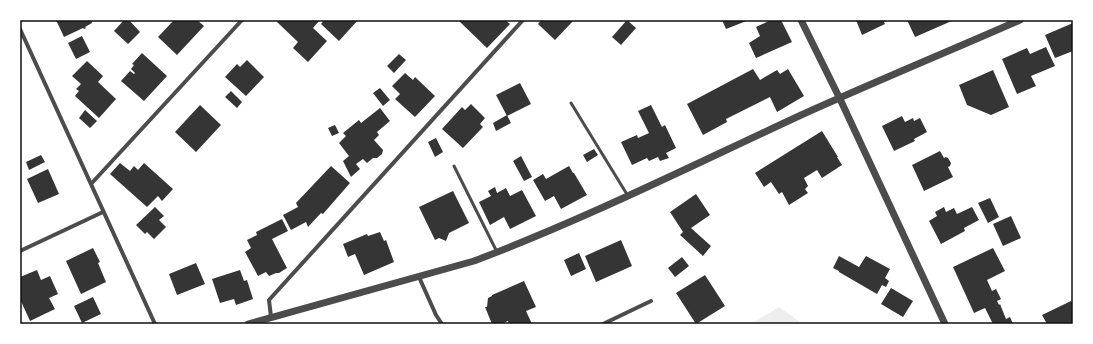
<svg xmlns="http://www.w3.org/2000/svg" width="1093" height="344" viewBox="0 0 1093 344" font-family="'IBM Plex Sans',sans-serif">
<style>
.green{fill:#eee}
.building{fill:#353535}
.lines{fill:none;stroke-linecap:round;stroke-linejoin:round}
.service{stroke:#4c4c4c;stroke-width:3}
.minor{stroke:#4c4c4c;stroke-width:4}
.tertiary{stroke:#4c4c4c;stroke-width:7}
.neatline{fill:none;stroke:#111;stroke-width:1.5}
</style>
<rect width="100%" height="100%" fill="#fff"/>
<path class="green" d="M779,307L803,324H751Z"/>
<path class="building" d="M56,20H91L92,23L85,27L86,28L84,29L83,28L64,37Z
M124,20H129L140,32L128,44L114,31Z
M174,20H197L204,26L177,55L158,37Z
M278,20H320L313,28L327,41L308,62L293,48L298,42L277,22Z
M324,20H358L339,41L321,24Z
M458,20H505L510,24L487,48Z
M541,20H574L555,40L538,24Z
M627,20L636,28L621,45L612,37Z
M722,20H749L726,29Z
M771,20H781L792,42L756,58L749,43L760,36L756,27Z
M856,20H889L884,22L885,24L862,35Z
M907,20H954L915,37Z
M1073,23V51L1055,58L1045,35Z
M82,36L90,52L76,59L68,43Z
M1046,47L1055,66L1031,76L1036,86L1017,94L1002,59L1027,48L1030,54Z
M142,53L167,76L144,101L121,81L130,71L134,74L135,73L131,69L134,65L132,64Z
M399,54L406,60L394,73L387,66Z
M247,60L264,77L246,96L225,77L237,64L240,67Z
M87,61L103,76L98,82L116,99L99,118L75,96L79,91L76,89L81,84L72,76Z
M753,69L760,80L777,70L780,74L788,69L804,96L777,112L770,97L726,119L727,122L703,135L687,104Z
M993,70L1009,107L991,115L967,105L959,85Z
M405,73L413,80L415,77L435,96L415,117L395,99L400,94L392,86Z
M520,83L531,104L507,116L496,95Z
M380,88L390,100L383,106L373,93Z
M231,91L242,102L237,108L225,97Z
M471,104L485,118L480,124L483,127L463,148L442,129L462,107L465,110Z
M200,105L221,125L196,152L175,132Z
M651,105L662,127L665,125L676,148L666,153L669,158L660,161L658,157L649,161L647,158L632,165L621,142L637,135L638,138L649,133L638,111Z
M380,108L390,121L377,132L379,135L374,140L383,150L382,154L377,158H373L367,163L363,159L356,164L360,169L351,177L343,161L349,156L339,143L346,136L343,133L359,120L361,123Z
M85,110L97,121L90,128L79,118Z
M507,115L511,123L496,131L493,123Z
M902,116L905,122L913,118L914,121L920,118L927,132L914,139L915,141L894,151L882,126Z
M335,125L339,133L332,136L328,128Z
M822,131L838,157H837L842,165L822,178L817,170L804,178L808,186L805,189L808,193L789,205L782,192L779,194L771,182L764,187L755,173Z
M436,138L443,152L435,157L428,142Z
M594,149L598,155L587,162L583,155Z
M940,151L944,158L946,157L948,158L951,163L950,166L948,167L953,177L924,191L912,165Z
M41,155L45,162L29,170L26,162Z
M521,156L532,177L524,181L513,161Z
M120,163L130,171L134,166L138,170L144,163L173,189L162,201L158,196L147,207L110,174Z
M331,166L350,183L323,214L321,213L308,227L306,222L291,230L283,215L298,207L296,203Z
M569,166L573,173H574L587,195L561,209L554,196L545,201L533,180L543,174L546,179Z
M48,169L59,194L38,203L27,179Z
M495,187L497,193L506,188L510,196L522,190L536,216L510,229L504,217L490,225L479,202L491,196L488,191Z
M453,191L469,223L449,233L446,241L439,238L435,240L419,207Z
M696,194L710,215L691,228L711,246L703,256L680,235L683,232L670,212Z
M990,198L999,217L988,223L978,203Z
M155,207L164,216L159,220L166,227L154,239L147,232L145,234L136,225Z
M944,207L946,212L954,208L957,214L972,207L979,220L964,228L965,231L941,244L929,221L937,216L935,212Z
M1011,216L1021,238L1003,246L993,224Z
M282,219L288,231L272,239L287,268L279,273H276L269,276L266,272L258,276L245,252L251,248L247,240L257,235L256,232Z
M380,232L384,241L386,240L394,262L364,275L355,254L348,257L343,244L367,234L368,236Z
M621,240L632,266L596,282L585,256Z
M93,248L100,262L98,263L106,282L81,294L66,261Z
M993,248L1005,271L987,280L992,291L996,289L1001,299L997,301L999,305L1000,304L1006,319L1010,317L1013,324H993L985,308L974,313L953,267Z
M579,253L586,269L571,276L564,260Z
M839,256L859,267L866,256L890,269L885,278L889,281L886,287L882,285L877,294L839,272V271L833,268Z
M682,257L689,266L675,277L668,268Z
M196,263L205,284L177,295L169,274Z
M37,270L41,280L50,276L58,294L49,298L55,309L30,321L20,299V277Z
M240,270L244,281L247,280L253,299L236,305L234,299L220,303L212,279Z
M705,275L725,306L696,324L676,293Z
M524,281L536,307L526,311L532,324H509L508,321L501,324H492L485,307H487L488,298L492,296V295Z
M891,288L913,301L903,317L881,304Z
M93,297L101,314L82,323L74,306Z
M1071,301L1073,304V324H1047L1042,315Z"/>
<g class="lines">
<path class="service" d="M571,103L628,196
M454,166L497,252"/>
<path class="minor" d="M20,29L155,324
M91,184L242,20
M20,251L103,212
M419,277L436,315L442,324
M271,317L269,300L523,20
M603,324L651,301"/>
<path class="tertiary" d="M801,20L840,99L945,324
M248,324L474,261C585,219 691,166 799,116C872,83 947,52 1020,20"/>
</g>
<rect width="1093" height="344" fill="none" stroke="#ffffff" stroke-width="42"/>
<rect x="21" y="21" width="1051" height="302" class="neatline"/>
</svg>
